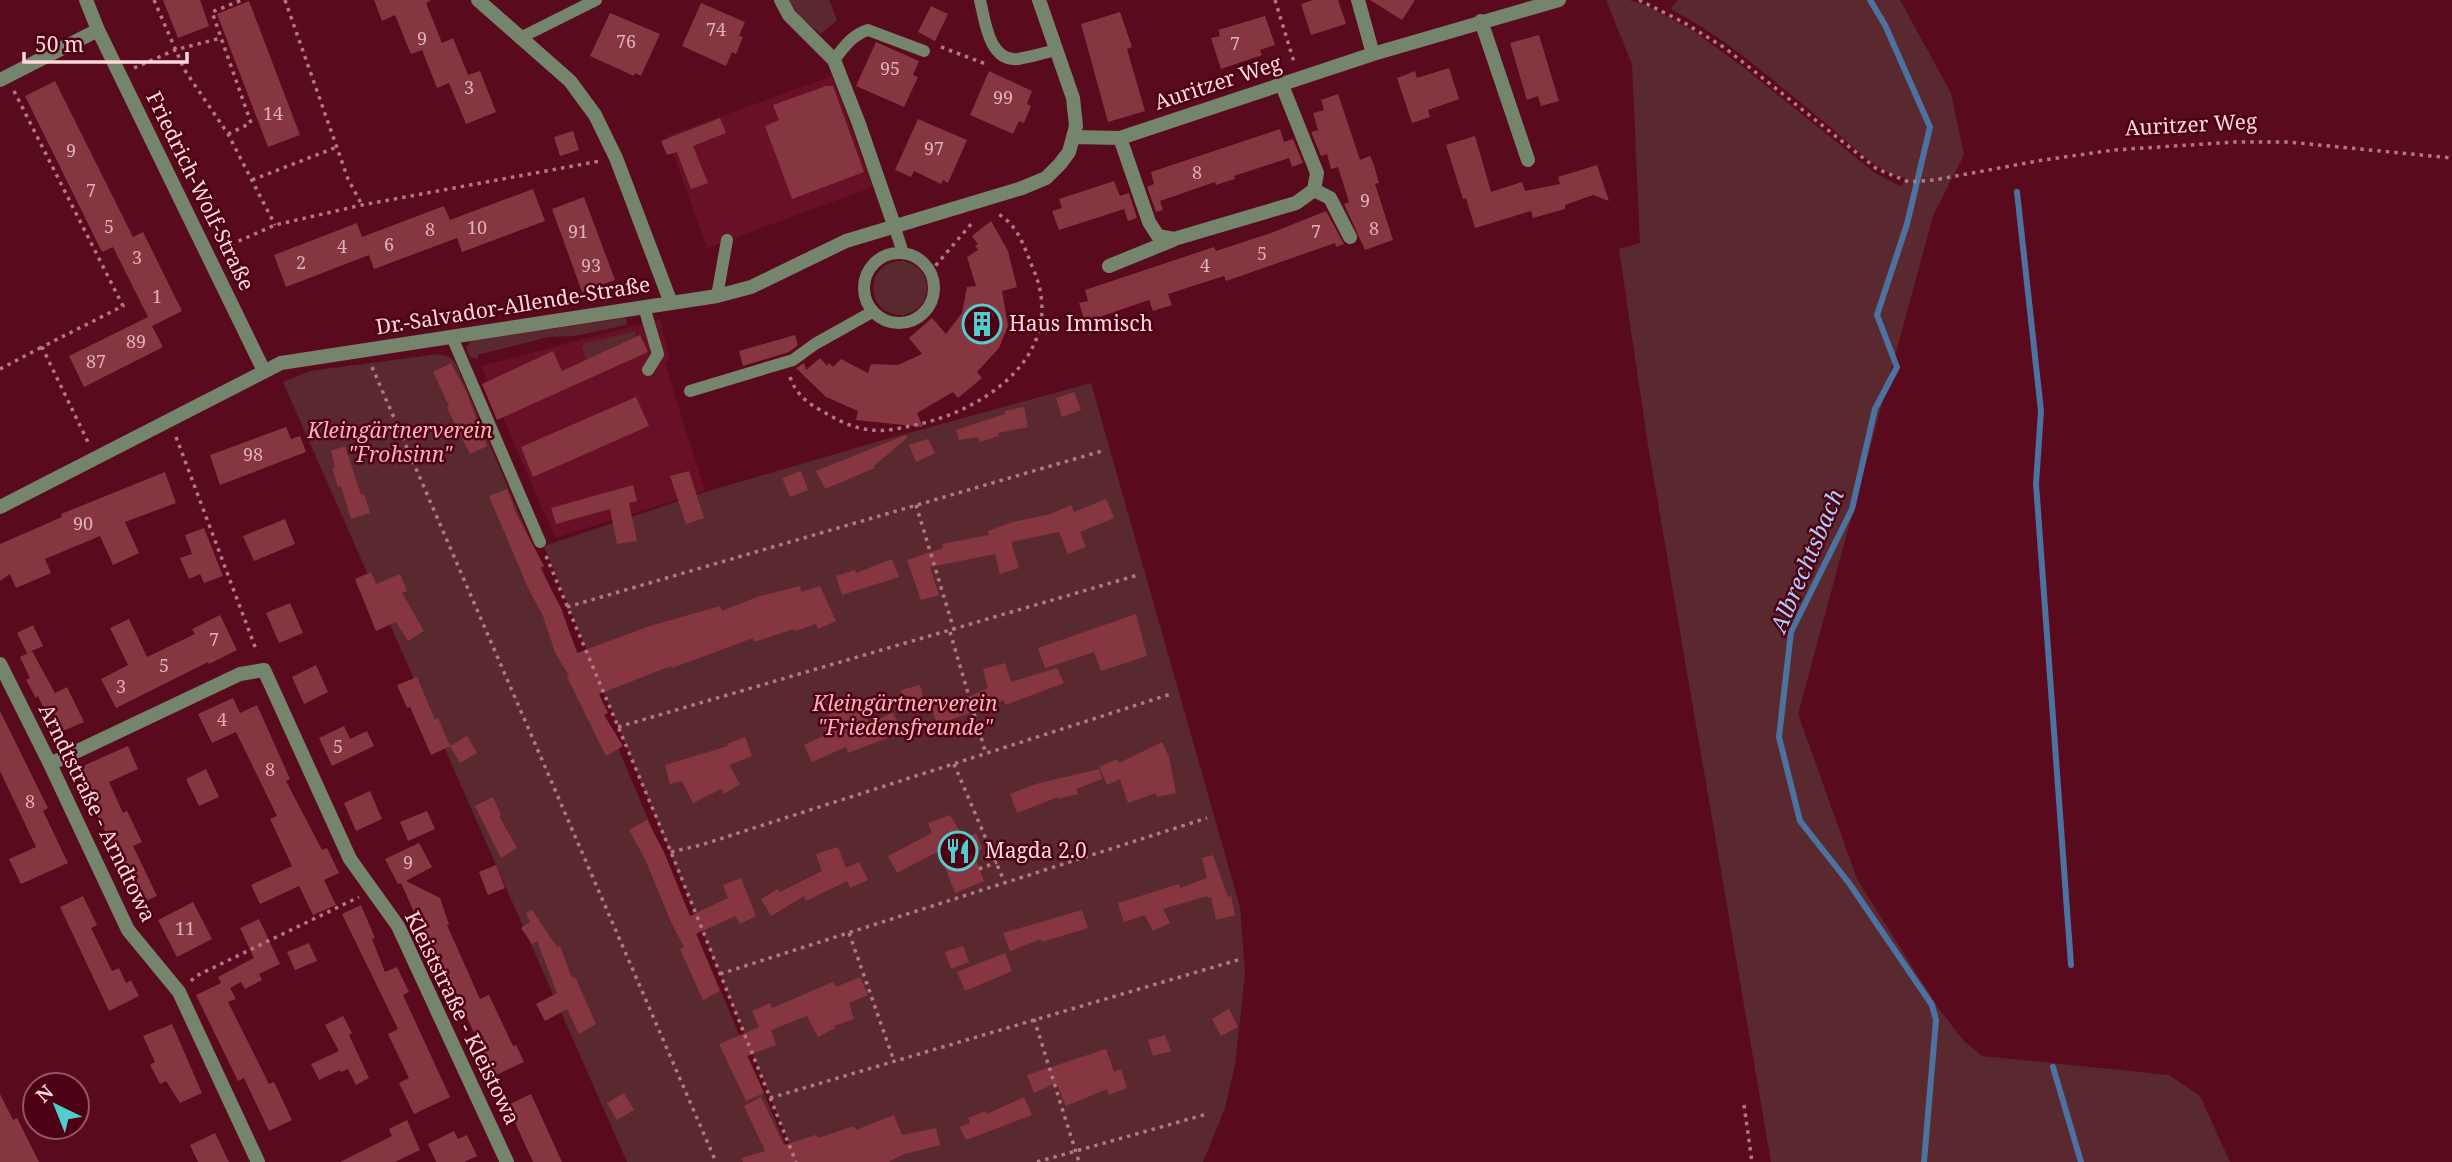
<svg xmlns="http://www.w3.org/2000/svg" width="2452" height="1162" viewBox="0 0 2452 1162" font-family="'Noto Serif',serif">
<style>
.built{fill:#681126}
.green{fill:#5a292f}
.lines{fill:none;stroke-linecap:round;stroke-linejoin:round}
.stream{stroke:#4c72a0;stroke-width:6}
.building{fill:#863641}
.path{stroke:#b17882;stroke-width:3.5;stroke-dasharray:3.5 5;stroke-linecap:butt}
.service{stroke:#75846d;stroke-width:12}
.minor{stroke:#75846d;stroke-width:14}
.labels{text-anchor:middle;stroke-width:5;stroke-linejoin:round;paint-order:stroke}
.number-label{font-size:18px;fill:#e1b0b4}
.street-label{font-size:21px;fill:#ffd8da;stroke:#4d0013}
.poi-label{font-size:21px;fill:#ffd8da;stroke:#4d0013;text-anchor:start}
.park-label{font-size:21px;font-style:italic;fill:#fdafb5;stroke:#4d0013}
.water-label{font-size:23px;font-style:italic;fill:#abcdf7;stroke:#4d0013}
</style>
<rect width="100%" height="100%" fill="#590a1d"/>
<path class="built" d="M832,76L873,187L707,248L667,136Z
M660,319L670,360L665,363L705,491L555,538L481,366Z"/>
<path class="green" d="M788,0H829L837,20L821,34L801,18Z
M1606,0H1629L1647,6L1692,30L1743,67L1875,173L1902,187L1905,178C1876,172 1851,144 1829,126C1779,86 1729,39 1672,10V7L1678,0H1900L1951,93L1964,155L1933,216L1798,714L1857,879L1939,1009L1963,1040L1982,1056L2169,1075L2200,1096L2230,1162H1771L1648,445L1619,249L1640,243L1632,64Z
M873 288a27 27 0 1 1 54 0a27 27 0 1 1-54 0Z
M624,318L627,319L626,325L574,336L548,337L481,354L478,355V359L470,357L466,348L471,341Z
M635,331L636,338L586,360L582,347L585,343Z
M439,354L449,357L455,362L793,1162H627L283,382L310,371Z
M1091,383L1240,907L1245,973L1235,1065L1225,1108L1203,1162H797L544,546L712,490L883,440Z"/>
<g class="lines">
<path class="stream" d="M1870,0L1885,25L1930,127L1907,224L1877,315L1897,367L1875,409L1852,509L1791,632L1779,737L1800,821L1849,883L1932,1005L1936,1020L1924,1162
M2017,192L2041,411L2036,484L2071,965
M2053,1067L2081,1162"/>
</g>
<path class="building" d="M163,0H200L209,26L178,38Z
M374,0H431L426,3L442,43L453,38L468,75L480,71L496,112L466,124L449,83L437,88L422,50L411,54L395,15L382,21Z
M1313,0H1338L1346,24L1311,35L1301,4Z
M1370,0H1415L1402,20Z
M249,1L300,135L268,147L217,14Z
M701,3L745,22L739,36L743,37L736,54L732,52L726,66L682,46Z
M931,6L948,14L935,41L918,32Z
M1120,12L1132,47L1127,49L1145,111L1108,122L1081,24Z
M610,13L660,34L641,76L635,73L634,76L590,56Z
M1265,16L1275,45L1260,50L1262,55L1221,69L1211,38L1220,36L1218,30Z
M1539,35L1559,101L1541,106L1538,96L1527,100L1510,43Z
M876,42L919,61L913,75L918,77L904,107L856,86Z
M1449,68L1459,99L1428,110L1430,117L1412,123L1397,78L1415,71L1417,78Z
M989,71L1032,91L1027,104L1031,106L1024,123L1019,121L1013,134L970,115Z
M55,81L133,237L143,232L182,311L152,326L163,347L84,387L69,356L148,317L113,247L102,252L25,96Z
M826,86H833L864,172L792,199L765,126L779,120L773,105Z
M1338,94L1360,160L1370,156L1374,165L1379,183L1375,184L1393,240L1365,250L1344,204L1349,202L1338,167L1331,169L1327,154L1321,156L1311,132L1318,130L1313,113L1324,110L1321,100Z
M720,118L726,133L693,146L708,183L691,189L677,152L667,155L661,141Z
M918,119L967,140L948,183L943,180L941,184L914,171L911,177L895,170Z
M1280,129L1284,142L1293,139L1303,163L1292,167L1289,158L1234,176L1235,179L1225,182L1216,185L1215,182L1160,201L1163,210L1156,212L1147,187L1154,184L1151,172Z
M573,131L579,150L560,156L554,137Z
M1475,136L1491,192L1522,182L1525,191L1560,184L1558,177L1597,165L1609,201L1593,195L1565,205V209L1533,218L1531,211L1475,228L1466,198L1463,199L1446,145Z
M1114,181L1120,196L1129,193L1137,218L1128,221L1124,209L1059,230L1052,211L1062,208L1059,199Z
M533,189L545,221L462,252L457,238L374,269L369,255L286,287L274,255L357,223L362,237L444,206L450,220Z
M584,197L615,280L582,292L552,209Z
M1326,211L1344,244L1336,247L1335,243L1226,281L1224,276L1168,294L1172,305L1153,311L1149,300L1085,322L1079,303L1088,301L1085,290L1214,247L1216,251L1271,233Z
M991,221L1008,251L1017,287L1002,291L1008,326L999,348L977,372L982,378L958,398L953,392L917,413L923,427L856,420L858,411L826,397L796,368L804,363L806,370L820,358L827,366L829,363L833,367L841,359L868,373L871,364L898,365L922,354L909,338L932,318L946,334L962,313L967,287L976,286L967,257L978,250L975,246L978,244L972,236Z
M640,335L648,352L497,420L482,384L553,351L562,371Z
M795,335L798,345L789,352L743,366L739,351Z
M451,363L466,391L487,446L470,454L447,408L449,406L433,372Z
M1074,392L1081,410L1062,417L1056,398Z
M636,397L649,426L533,477L521,447Z
M1024,407L1028,427L998,433L999,436L980,442L978,437L959,440L956,430L1005,414V411Z
M286,427L291,439L300,436L306,452L220,485L210,455Z
M906,435L907,438L874,466L875,468L825,489L816,471Z
M928,439L935,453L916,462L909,445Z
M345,446L361,495L364,494L370,513L351,519L341,486L338,487L332,468L335,467L331,451Z
M689,471L704,518L686,524L670,476Z
M801,471L808,490L790,497L782,478Z
M165,472L176,503L125,522L139,553L113,565L100,536L45,559L51,573L16,588L10,574L0,581V544L62,517L61,514Z
M633,485L637,501L629,503L637,541L617,544L610,509L556,524L551,508Z
M507,489L517,515L544,566L540,568L561,608L577,653L650,626L720,606L722,611L757,597L800,586L801,592L820,586L836,621L818,629L816,624L795,631L794,629L754,642L753,638L691,661L672,668L671,666L599,694L608,713L604,715L623,746L606,756L567,677L569,676L555,652L543,616L528,588L489,496Z
M1106,499L1114,518L1080,532L1086,547L1068,554L1059,532L1011,542L1019,568L1000,574L995,554L930,567L939,595L921,600L907,560L943,548L942,544L989,535L988,531L1013,522L1051,514L1071,505L1074,512Z
M285,519L295,544L254,561L243,536Z
M204,528L223,576L204,583L200,574L189,579L180,558L192,554L185,535Z
M892,559L899,577L842,595L836,576L855,570L856,573Z
M371,572L376,584L400,574L407,591L402,593L424,631L408,641L396,622L376,631L355,579Z
M290,603L303,633L279,643L266,613Z
M1136,614L1147,656L1101,671L1094,652L1045,668L1038,648Z
M220,615L237,650L209,664L208,662L116,708L101,679L128,665L110,628L129,619L147,657L195,634L192,629Z
M33,625L43,646L27,653L17,633Z
M32,651L55,693L67,687L84,722L56,734L38,696L36,698L26,680L30,678L20,657Z
M1005,663L1011,682L1057,668L1064,683L1005,705L1004,700L937,725L932,706L973,695L988,688L983,669Z
M316,665L328,692L304,704L292,677Z
M417,677L435,720L438,718L450,746L431,755L410,707L407,708L397,685Z
M920,685L925,704L906,709L901,690Z
M233,698L240,713L257,705L290,779L286,781L322,850L327,848L339,873L324,880L336,905L313,915L299,886L260,904L251,885L292,866L270,819L277,816L236,732L212,743L198,714Z
M861,703L870,725L892,712L902,729L885,739L848,753L846,747L812,762L804,745L827,734L821,717L840,710V712Z
M0,711L48,808L43,811L68,863L21,884L9,859L36,847L0,771Z
M344,726L350,739L367,731L374,746L332,766L319,738Z
M467,736L477,753L460,763L450,746Z
M745,737L752,756L729,765L740,784L724,794L721,789L693,803L682,781L670,784L665,765L728,746L727,744Z
M1162,742L1169,757L1176,793L1157,797L1156,793L1128,803L1120,779L1107,785L1099,767L1117,759L1119,763Z
M128,746L138,769L109,782L123,813L127,811L142,842L133,846L157,896L137,905L125,880L129,878L74,770Z
M206,769L219,797L199,806L186,779Z
M1099,769L1102,779L1076,789L1078,794L1058,799V797L1017,813L1010,794L1036,784Z
M370,791L382,819L356,831L344,803Z
M493,797L501,815L499,816L517,848L501,858L475,806Z
M427,811L435,829L408,841L400,822Z
M950,815L964,838L976,833L982,849L973,852L984,881L955,893L939,851L897,873L888,856L932,833L928,823Z
M647,820L664,852L690,916L728,898L723,885L741,878L756,916L740,924L735,916L696,934L720,991L703,1000L680,949L684,947L671,922L645,859L629,830Z
M419,843L432,867L406,881L440,898L449,924L447,925L480,999L489,995L513,1046L516,1045L524,1062L494,1076L452,985L445,988L434,962L436,961L401,883L398,884L385,859Z
M838,847L846,868L859,862L868,880L850,888L847,881L806,901L804,896L771,916L761,899L778,889L780,892L822,871L816,854Z
M1213,855L1228,897L1231,896L1235,915L1216,920L1211,897L1208,898L1207,896L1163,909L1170,923L1153,931L1145,915L1124,922L1118,903L1179,884L1180,888L1207,878L1202,858Z
M496,865L505,888L488,895L479,872Z
M83,896L97,925L91,928L112,971L119,968L126,983L131,980L139,996L109,1011L60,907Z
M193,902L212,939L177,957L158,920Z
M361,905L375,938L372,939L385,972L397,967L409,992L403,995L450,1097L414,1114L399,1083L409,1078L388,1034L398,1029L342,914Z
M532,910L557,947L560,946L572,978L575,977L596,1024L579,1034L567,1009L545,1021L536,1004L557,993L537,941L532,944L521,928L530,922L526,913Z
M1082,910L1088,928L1042,942L1041,939L1010,951L1003,933Z
M259,919L280,964L259,974L262,980L245,989L241,982L230,988L236,999L228,1002L269,1084L274,1082L292,1120L269,1131L244,1078L238,1081L196,995L221,983L218,977L254,958L240,928Z
M309,943L317,961L295,970L287,952Z
M963,946L969,962L951,969L945,952Z
M1005,953L1012,971L965,991L957,972Z
M860,977L868,995L849,1003L854,1019L834,1026L835,1028L818,1037L807,1016L771,1030L776,1045L747,1056L764,1093L746,1101L719,1044L759,1027L752,1011L770,1003L772,1008L833,982L836,987Z
M1229,1009L1238,1027L1221,1036L1212,1019Z
M343,1016L352,1033L349,1035L369,1078L356,1085L348,1069L341,1072L340,1070L319,1080L311,1064L339,1051L325,1025Z
M172,1024L202,1093L180,1103L166,1081L160,1084L150,1065L155,1062L143,1036Z
M1165,1035L1171,1051L1153,1056L1148,1040Z
M1106,1049L1114,1072L1121,1069L1127,1088L1109,1095L1107,1089L1066,1106L1056,1083L1034,1093L1027,1075Z
M624,1093L634,1110L617,1120L607,1103Z
M0,1094L13,1120L17,1118L39,1162H0Z
M531,1094L542,1118L562,1162H533L508,1107V1105Z
M761,1097L784,1145L816,1135L818,1138L854,1126L856,1130L894,1115L902,1135L936,1128L940,1145L905,1154L888,1162H743L742,1158L765,1151L744,1106Z
M1024,1097L1032,1115L966,1140L960,1127L970,1123L968,1118L986,1111L987,1114Z
M407,1120L420,1150L395,1162H340L392,1136L389,1129Z
M454,1131L458,1139L467,1135L477,1156L464,1162H436L428,1144Z
M215,1133L229,1162H198L190,1145Z"/>
<g class="lines">
<path class="path" d="M154,0L184,69L228,134L275,225
M285,0L348,179L362,205
M1275,0L1294,62
M1639,0L1683,22L1725,48L1877,169L1909,182L1934,180L2043,160L2114,150L2235,142H2288L2452,158
M941,47L986,64
M134,68L175,50L221,38
M14,91L123,306L42,347L88,442
M228,134L251,123L212,12L242,0
M252,180L337,147
M223,248L275,225L362,205L600,161
M930,272L972,223
M372,367L716,1162
M0,369L42,347
M790,377C796,394 807,403 822,411C837,420 855,429 872,430C888,432 904,427 920,424C992,407 1070,349 1032,266C1024,246 1017,224 998,214
M176,437L257,652
M916,505L954,630
M546,556L671,852L796,1162
M567,607L1102,451
M950,632L986,754
M618,727L1138,575
M954,764L1004,881
M671,852L701,845L1171,694
M979,869L997,862
M849,933L894,1061
M720,974L1207,818
M191,981L196,976L359,897
M1034,1019L1079,1162
M770,1098L1241,959
M1744,1105L1752,1162
M1037,1162L1207,1114"/>
<path class="service" d="M980,0C985,21 989,62 1018,59C1031,57 1044,53 1056,50
M520,38L596,0
M834,60C844,47 852,35 868,30L924,51
M894,225L903,253
M864 288a35 35 0 1 1 70 0a35 35 0 1 1-70 0Z
M717,296L727,240
M644,307L658,354L648,370
M452,337L540,542
M690,391L793,360L815,344L872,312"/>
<path class="minor" d="M86,0L98,30L264,371
M478,0L570,81L595,115L616,158L671,303
M781,0L789,15L834,60L859,124L894,225
M1358,0L1373,54
M1481,21L1528,160
M0,80L98,30
M1074,137L1120,138L1373,54L1559,0
M1120,138L1149,222L1158,236L1174,239L1296,203L1314,190L1317,173L1282,85
M1314,190L1330,198L1350,237
M1109,266L1173,240
M0,507L281,363L717,296L751,287L846,241L1022,188L1046,178L1060,164L1069,152L1076,126L1073,98L1039,0
M0,664L50,764L128,930L179,992L258,1162
M50,764L240,674L264,670L350,859L398,926L507,1162"/>
</g>
<defs>
<symbol id="building-ring" viewBox="-11 -11 22 22"><circle r="9.5" fill="#4d0013" stroke="#52cdcc" stroke-width="1.5"/><path d="M-4-6H4V6H1V3H-1V6H-4ZM-2.5-4.3h1.7v1.8h-1.7ZM.8-4.3h1.7v1.8H.8ZM-2.5-1h1.7V.8h-1.7ZM.8-1h1.7V.8H.8Z" fill="#52cdcc"/></symbol>
<symbol id="restaurant-ring" viewBox="-11 -11 22 22"><circle r="9.5" fill="#4d0013" stroke="#52cdcc" stroke-width="1.5"/><path d="M-5-6h1v4h1v-4h1v4h1v-4h1v5L-1.5 .5V6h-2V.5L-5-1ZM5-6V6H3V1.5H1.5Q1.5-4 5-6Z" fill="#52cdcc"/></symbol>
</defs>
<g fill-rule="evenodd">
<use href="#building-ring" x="960" y="302" width="44" height="44"/>
<use href="#restaurant-ring" x="936" y="829" width="44" height="44"/>
</g>
<g class="labels">
<g class="number-label">
<text x="716" y="36">74</text>
<text x="422" y="45">9</text>
<text x="626" y="48">76</text>
<text x="1235" y="50">7</text>
<text x="890" y="75">95</text>
<text x="469" y="94">3</text>
<text x="1003" y="104">99</text>
<text x="273" y="120">14</text>
<text x="934" y="155">97</text>
<text x="71" y="157">9</text>
<text x="1197" y="179">8</text>
<text x="91" y="197">7</text>
<text x="1365" y="207">9</text>
<text x="109" y="233">5</text>
<text x="477" y="234">10</text>
<text x="1374" y="235">8</text>
<text x="430" y="236">8</text>
<text x="578" y="238">91</text>
<text x="1316" y="238">7</text>
<text x="389" y="251">6</text>
<text x="342" y="253">4</text>
<text x="1262" y="260">5</text>
<text x="137" y="264">3</text>
<text x="301" y="269">2</text>
<text x="591" y="272">93</text>
<text x="1205" y="272">4</text>
<text x="157" y="303">1</text>
<text x="136" y="348">89</text>
<text x="96" y="368">87</text>
<text x="253" y="461">98</text>
<text x="83" y="530">90</text>
<text x="214" y="646">7</text>
<text x="164" y="672">5</text>
<text x="121" y="693">3</text>
<text x="222" y="726">4</text>
<text x="338" y="753">5</text>
<text x="270" y="776">8</text>
<text x="30" y="808">8</text>
<text x="408" y="869">9</text>
<text x="185" y="935">11</text>
</g>
<g class="street-label">
<text transform="translate(1218 83) rotate(-18)" y="7">Auritzer Weg</text>
<text transform="translate(2191 125) rotate(-3)" y="7">Auritzer Weg</text>
<text transform="translate(200 191) rotate(64)" y="7">Friedrich-Wolf-Straße</text>
<text transform="translate(513 306) rotate(-9)" y="7">Dr.-Salvador-Allende-Straße</text>
<text transform="translate(97 813) rotate(64)" y="7">Arndtstraße - Arndtowa</text>
<text transform="translate(462 1018) rotate(64)" y="7">Kleiststraße - Kleistowa</text>
</g>
<g class="poi-label">
<text x="1009" y="331">Haus Immisch</text>
<text x="985" y="858">Magda 2.0</text>
</g>
<g class="park-label">
<text x="400" y="438">Kleingärtnerverein<tspan x="400" dy="24">"Frohsinn"</tspan></text>
<text x="905" y="711">Kleingärtnerverein<tspan x="905" dy="24">"Friedensfreunde"</tspan></text>
</g>
<g class="water-label">
<text transform="translate(1807 561) rotate(-67)" y="8">Albrechtsbach</text>
</g>
</g>
<g transform="translate(56 1106) rotate(317)"><circle r="33" fill="#4d0013" stroke="#945663" stroke-width="2"/>
<path d="M0-5L12 26L0 18L-12 26Z" fill="#52cdcc"/>
<text y="-10" font-size="19" font-weight="bold" text-anchor="middle" fill="#ffd8da">N</text>
</g>
<path d="M24 52v10h163v-10" fill="none" stroke="#ffd8da" stroke-width="3.5"/>
<text x="35" y="52" font-size="21" fill="#ffd8da" stroke="#4d0013" stroke-width="5" paint-order="stroke">50 m</text>
</svg>
